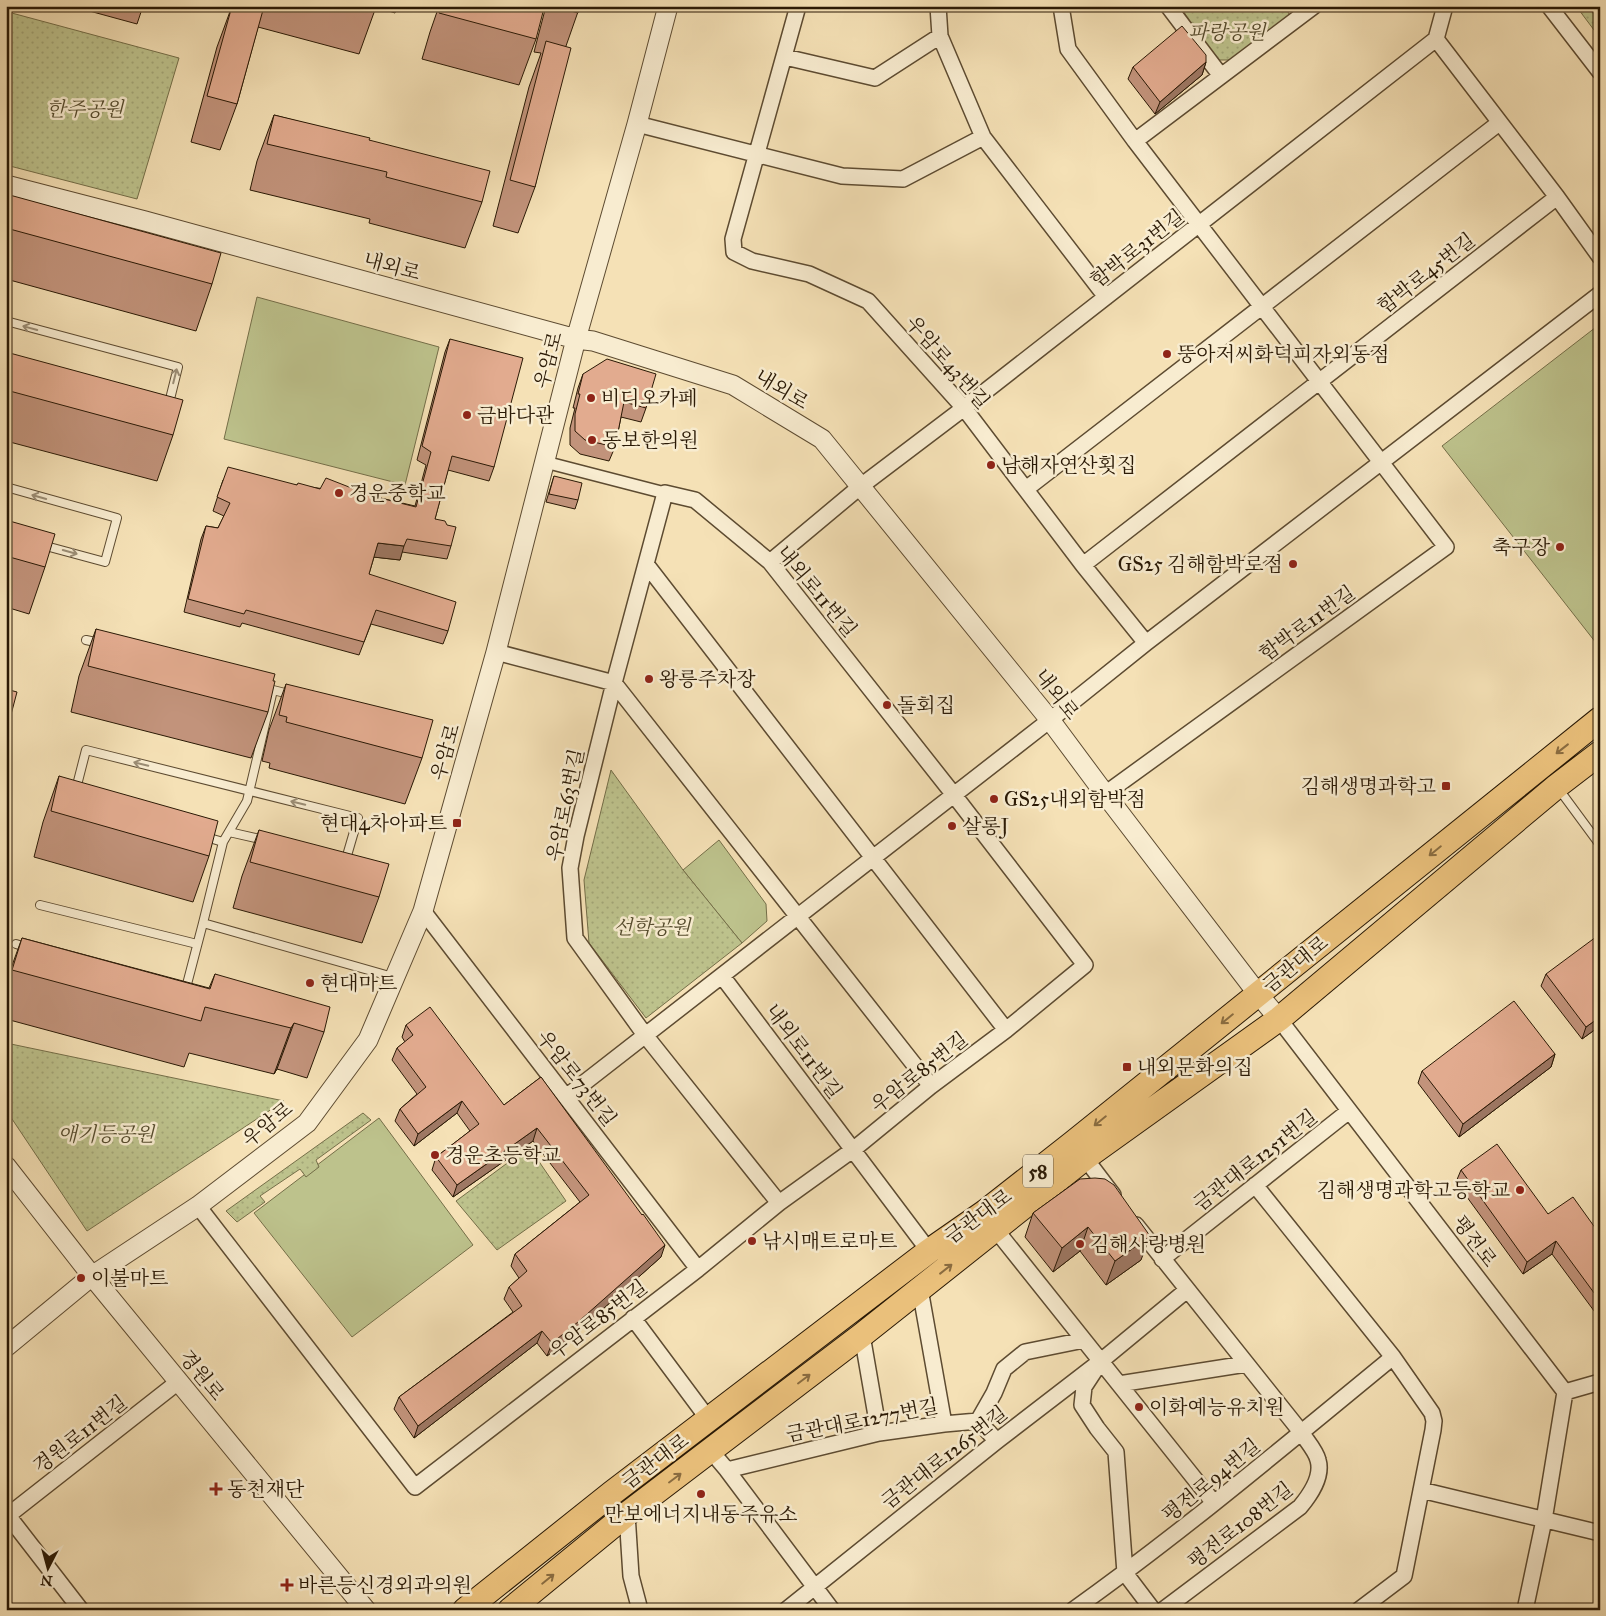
<svg xmlns="http://www.w3.org/2000/svg" width="1606" height="1616" viewBox="0 0 1606 1616" font-family="'IM FELL Great Primer','Noto Serif KR',serif">
<style>
.grass{fill:#bdc28c;stroke:#746e48}
.park{fill:url(#park-dots);stroke:#746e48}
.lines{fill:none;stroke-linecap:round;stroke-linejoin:round}
.service-casing{stroke:#5d4b31;stroke-width:10}
.pedestrian-casing{stroke:#5d4b31;stroke-width:14}
.minor-casing{stroke:#5d4b31;stroke-width:18}
.tertiary-casing{stroke:#5d4b31;stroke-width:21}
.primary-casing{stroke:#2a1905;stroke-width:26}
.service{stroke:#f8ecd0;stroke-width:8}
.pedestrian{stroke:#f8ecd0;stroke-width:11}
.minor{stroke:#f8ecd0;stroke-width:15}
.tertiary{stroke:#f8ecd0;stroke-width:19}
.primary{stroke:#eac07b;stroke-width:24}
.wall{fill:#c2937b;stroke:#2a1905}
.shaded-wall{fill:#9e7864;stroke:#2a1905}
.building{fill:#e2ab8f;stroke:#2a1905}
.oneway{stroke:#9b8d75}
.oneway2{stroke:#8a6c40}
.poi-dot{fill:#8f2418;stroke:#f8ecd0;stroke-width:2}
.labels{text-anchor:middle;dominant-baseline:central;stroke-width:5;stroke-linejoin:round;paint-order:stroke}
.shield{fill:#f8ecd0;stroke:#685842;stroke-width:1}
.shield-label{font-size:19px;font-weight:bold;fill:#2a1905}
.park-label{font-size:20px;font-style:italic;fill:#564c2e;stroke:#f8ecd0}
.street-label{font-size:20px;fill:#2a1905;stroke:#f8ecd0}
.poi-label{font-size:20px;fill:#2a1905;stroke:#f8ecd0;text-anchor:start}
</style>
<defs>
<pattern id="park-dots" width="8" height="8" patternUnits="userSpaceOnUse" patternTransform="scale(1.25)"><rect width="8" height="8" fill="#bdc28c"/><path d="M2 2h.1M6 6h.1" fill="none" stroke="#a3a677" stroke-width="1.8" stroke-linecap="round"/></pattern>
</defs>
<rect width="100%" height="100%" fill="#f5e1b6"/>
<filter id="stains"><feTurbulence type="fractalNoise" baseFrequency=".004" numOctaves="4"/><feColorMatrix values="0 0 0 0 .2 0 0 0 0 .09 0 0 0 0 .02 0 0 0 .5 -.17"/></filter>
<radialGradient id="worn" r=".72"><stop offset=".6" stop-color="#630" stop-opacity="0"/><stop offset="1" stop-color="#630" stop-opacity=".3"/></radialGradient>
<path class="grass" d="M257 297 439 347 405 485 224 439Z
M1600 324V648L1442 446Z
M719 840 766 904 767 921 742 943 683 870Z
M379 1118 473 1245 352 1337 254 1213Z"/>
<path class="park" d="M1180 6H1285L1290 16 1232 60H1215Z
M1576 6H1600V38Z
M8 12 179 58 137 199 6 165V18Z
M611 770 683 870 742 943 646 1018 589 943 584 880Z
M6 1043 284 1101 87 1231 6 1110Z
M363 1113 371 1120 316 1160 319 1167 306 1177 300 1169 260 1196 265 1202 237 1222 226 1211Z
M529 1147 566 1201 497 1250 456 1201Z"/>
<g class="lines">
<g class="service-casing">
<path id="service" d="M6 321 178 367 168 407
M6 487 117 518 105 562 42 545
M86 640 100 643
M265 688 293 695
M1558 788 1600 845
M76 789 86 750 358 818 346 859 343 858
M229 832 264 840
M206 837 223 842
M40 905 197 944
M203 923 223 842 247 801 273 690
M16 944 29 948
M183 988H186L203 923 393 977"/>
</g>
<g class="pedestrian-casing">
<path id="pedestrian" d="M545 462 665 493"/>
</g>
<g class="minor-casing">
<path id="minor" d="M798 6 733 239 734 252 752 261 809 274 868 301 964 408 1083 565 1146 643
M938 6 940 36 983 137
M1061 6 1068 49 1135 141 1446 547 1105 794
M1168 6 1221 76
M1549 6 1600 72
M1436 39 1557 197 1600 257
M785 57 875 78 940 36
M637 124 842 176 903 179 983 137 1106 297
M1135 141 1314 6
M1026 489 1499 123
M770 562 861 486 964 408 1436 39 1445 6
M646 564 1006 1030
M1083 565 1557 197
M496 652 614 683 931 1086
M423 911 698 1269
M722 976 929 1251
M1279 1019 1565 1392 1600 1382
M566 1097 1050 720 1146 643 1600 294
M1085 1158 1113 1195
M1255 1185 1393 1357 1432 1413 1434 1421 1433 1430 1404 1576 1359 1610
M198 1206 415 1487 698 1269 779 1203 854 1149 931 1086 1006 1030 1085 965 954 795 770 562 695 500 665 493 614 683 576 836 570 868 575 938 645 1035 779 1203
M1136 1225 1301 1432C1306 1440 1316 1451 1318 1460 1323 1477 1310 1495 1300 1507L1163 1610
M996 1230 1214 1503
M1162 1259 1349 1111
M920 1289 944 1424
M633 1318 709 1420
M862 1335 879 1433
M1119 1384 1246 1364
M978 1421 994 1393 1004 1369 1025 1352 1084 1340
M711 1451 727 1470 832 1610
M727 1470 879 1433 944 1424 978 1421 997 1441
M1421 1490 1600 1533
M6 1513 81 1610
M627 1514 631 1576 640 1610
M6 1517 178 1382
M786 1610 997 1441 1101 1361
M1073 1610C1184 1531 1288 1443 1393 1357
M1153 1610 1125 1573 1116 1452 1097 1428 1082 1405 1084 1387 1101 1361 1187 1290
M1525 1610 1544 1520 1565 1392"/>
</g>
<g class="tertiary-casing">
<path id="tertiary" d="M6 185 145 221 576 339 593 341 733 385 822 439 1050 720 1105 794 1258 994 1279 1019
M6 1166 92 1276 366 1610
M6 1347 92 1276 198 1206 307 1123 368 1040 423 911 496 652 576 339 637 124 668 6"/>
</g>
<g class="primary-casing">
<path id="primary" d="M465 1610 612 1493 929 1251 985 1212 1073 1143 1600 719
M510 1610 627 1514 862 1335 1085 1158 1279 1019 1557 786 1600 753"/>
</g>
<use href="#service" class="service"/>
<use href="#pedestrian" class="pedestrian"/>
<use href="#minor" class="minor"/>
<use href="#tertiary" class="tertiary"/>
<use href="#primary" class="primary"/>
</g>
<path class="wall" d="M71 6H143L137 24Z
M232 6H251L261 9V6H398L395 13 376 7 359 54 258 27 237 104 220 150 191 142 217 47Z
M439 6H523L536 39 519 85 422 59 430 32Z
M546 6H580L566 46 535 187 518 233 493 226 529 87 541 53 534 52Z
M1206 62 1202 75 1155 114 1128 79 1133 67Z
M274 115 369 140 482 202 465 248 369 223 370 219 250 190 257 161Z
M6 194 212 284 196 331 6 279Z
M450 339 494 467 489 481 448 470 435 519 451 546 447 559 402 552 400 560 374 557 369 574 448 631 443 644 371 624 359 655 242 623 240 627 184 612 201 539 206 526 218 528 224 516 213 511 223 480 297 485 372 496 415 506 426 465 417 460 445 352Z
M6 352 173 435 157 481 6 441Z
M583 374 646 408 641 422 621 417 615 447 609 461 580 454 570 445V428L575 408H573L578 388Z
M554 476 578 500 575 509 546 502Z
M6 520 45 567 29 614 6 607Z
M96 629 268 712 251 758 71 712 79 676Z
M286 684 422 758 405 804 269 768 270 763 262 761 269 730Z
M59 776 209 856 193 902 34 857 43 822Z
M259 830 379 897 362 943 233 908 242 876Z
M22 938 209 988 215 974 324 1032 307 1078 277 1069 274 1074 189 1053 184 1067 6 1019V982Z
M1546 974 1600 1026 1582 1039 1541 986Z
M406 1025 504 1105 541 1077 661 1257 574 1335 547 1356 537 1343 414 1438 394 1409 399 1397 513 1312 504 1299 509 1287 519 1278 511 1266 515 1254 580 1202 533 1141 453 1197 432 1170 436 1157 470 1131 457 1113 414 1146 395 1121 400 1109 417 1094 392 1060 397 1048 405 1042 402 1037Z
M1555 1054 1551 1067 1459 1137 1418 1083 1422 1071Z
M1461 1170 1548 1214 1596 1229 1600 1226V1319L1552 1254 1523 1274 1456 1182Z
M1080 1179 1141 1260 1106 1285 1080 1251 1053 1272 1025 1237 1033 1213Z"/>
<path class="shaded-wall" d="M1206 62 1202 75 1155 114 1160 102Z
M378 543 404 546 400 560 373 557Z
M1600 1017V1026L1582 1039 1586 1027Z
M294 1023 277 1069 274 1074 291 1028Z
M1555 1054 1551 1067 1459 1137 1463 1124Z
M462 1101 457 1113 414 1146 418 1134Z
M537 1128 533 1141 453 1197 457 1185Z
M1088 1227 1080 1251 1053 1272 1062 1248Z
M1150 1236 1141 1260 1106 1285 1115 1261Z
M1556 1241 1552 1254 1523 1274 1527 1262Z
M665 1245 661 1257 574 1335 547 1356 552 1343Z
M542 1331 537 1343 414 1438 418 1426Z"/>
<path class="building" d="M232 6H251L263 10 237 104 207 96Z
M441 6H523L543 12 536 39 439 13Z
M554 6H580L578 13Z
M1182 26 1206 55V62L1160 102 1133 67Z
M546 41 571 48 535 187 510 180Z
M274 115 370 138 369 140 490 171 482 202 386 177 387 172 267 144Z
M6 194 221 253 212 284 6 228Z
M450 339 523 358 494 467 452 456 435 519 445 521 447 525 456 527 451 546 407 539 404 546 378 543 369 574 456 602 448 631 376 610 364 642 246 610 244 614 188 599 206 526 218 528 230 503 217 497 228 467 297 485 298 483 320 489 326 478 372 496 416 507 431 452 422 446Z
M6 352 183 400 173 435 6 390Z
M607 359 656 374 646 408 624 402 615 447 585 440 575 431V414L580 394H578L583 374Z
M554 476 582 483 578 500 549 494Z
M6 520 55 534 45 567 6 556Z
M96 629 275 674 273 681H275L268 712 88 666Z
M286 684 433 720 422 758 286 722 287 717 279 715Z
M6 689 17 692 8 726H6Z
M59 776 218 821 209 856 51 811Z
M259 830 389 864 379 897 250 862Z
M1600 934V1017L1586 1027 1546 974Z
M22 938 210 989 215 974 330 1007 324 1032 294 1023 291 1028 205 1007 201 1021 12 970Z
M1514 1001 1555 1054 1463 1124 1422 1071Z
M430 1007 504 1105 541 1077 642 1215 643 1214 665 1245 578 1322 552 1343 542 1331 418 1426 399 1397 522 1306 509 1287 527 1271 515 1254 589 1195 537 1128 457 1185 436 1157 479 1124 462 1101 418 1134 400 1109 426 1087 397 1048 413 1035 406 1025Z
M1497 1144 1548 1214 1573 1197 1596 1229 1600 1226V1301L1556 1241 1527 1262 1461 1170Z
M1095 1178 1105 1179 1114 1185 1150 1236 1115 1261 1088 1227 1062 1248 1033 1213 1080 1179Z"/>
<defs><path id="oneway-shaft" d="M-6 0H5M1.5-3L5.5 0L1.5 3" fill="none" stroke-width="1.6" stroke-linecap="round" stroke-linejoin="round" transform="scale(1.25)"/></defs>
<g class="oneway">
<use href="#oneway-shaft" transform="translate(30 328) rotate(-165)"/>
<use href="#oneway-shaft" transform="translate(175 376) rotate(-76)"/>
<use href="#oneway-shaft" transform="translate(39 497) rotate(-164)"/>
<use href="#oneway-shaft" transform="translate(70 552) rotate(16)"/>
<use href="#oneway-shaft" transform="translate(141 764) rotate(-166)"/>
<use href="#oneway-shaft" transform="translate(298 803) rotate(-166)"/>
</g>
<g class="oneway2">
<use href="#oneway-shaft" transform="translate(1562 749) rotate(142)"/>
<use href="#oneway-shaft" transform="translate(1435 851) rotate(141)"/>
<use href="#oneway-shaft" transform="translate(1227 1019) rotate(141)"/>
<use href="#oneway-shaft" transform="translate(1100 1121) rotate(141)"/>
<use href="#oneway-shaft" transform="translate(946 1269) rotate(-38)"/>
<use href="#oneway-shaft" transform="translate(804 1379) rotate(-37)"/>
<use href="#oneway-shaft" transform="translate(675 1478) rotate(-37)"/>
<use href="#oneway-shaft" transform="translate(548 1579) rotate(-39)"/>
</g>
<g class="poi-dot">
<circle cx="1167" cy="354" r="5"/>
<circle cx="591" cy="398" r="5"/>
<circle cx="467" cy="415" r="5"/>
<circle cx="592" cy="440" r="5"/>
<circle cx="991" cy="465" r="5"/>
<circle cx="339" cy="493" r="5"/>
<circle cx="1560" cy="547" r="5"/>
<circle cx="1293" cy="564" r="5"/>
<circle cx="649" cy="679" r="5"/>
<circle cx="887" cy="705" r="5"/>
<rect x="1441" y="781" width="10" height="10" rx="2.5"/>
<circle cx="994" cy="799" r="5"/>
<rect x="452" y="818" width="10" height="10" rx="2.5"/>
<circle cx="952" cy="826" r="5"/>
<circle cx="310" cy="983" r="5"/>
<rect x="1122" y="1062" width="10" height="10" rx="2.5"/>
<circle cx="435" cy="1155" r="5"/>
<circle cx="1520" cy="1190" r="5"/>
<circle cx="752" cy="1241" r="5"/>
<circle cx="1080" cy="1244" r="5"/>
<circle cx="81" cy="1278" r="5"/>
<circle cx="1139" cy="1407" r="5"/>
<path d="M213.5 1481.5h5v5h5v5h-5v5h-5v-5h-5v-5h5z"/>
<circle cx="701" cy="1494" r="5"/>
<path d="M284.5 1577.5h5v5h5v5h-5v5h-5v-5h-5v-5h5z"/>
</g>
<g class="labels">
<rect class="shield" x="1023" y="1154.5" width="30" height="33" rx="4"/>
<g class="shield-label">
<text x="1038" y="1171">58</text>
</g>
<g class="park-label">
<text x="1227" y="32">파랑공원</text>
<text x="85" y="109">한주공원</text>
<text x="652" y="927">선학공원</text>
<text x="106" y="1134">애기등공원</text>
</g>
<g class="street-label">
<text transform="translate(1137 248) rotate(-38)">함박로31번길</text>
<text transform="translate(392 266) rotate(15)">내외로</text>
<text transform="translate(1426 273) rotate(-38)">함박로45번길</text>
<text transform="translate(548 360) rotate(-75)">우암로</text>
<text transform="translate(948 362) rotate(49)">우암로43번길</text>
<text transform="translate(782 389) rotate(31)">내외로</text>
<text transform="translate(817 591) rotate(50)">내외로11번길</text>
<text transform="translate(1307 623) rotate(-36)">함박로11번길</text>
<text transform="translate(1057 694) rotate(52)">내외로</text>
<text transform="translate(445 752) rotate(-74)">우암로</text>
<text transform="translate(565 805) rotate(-78)">우암로63번길</text>
<text transform="translate(1295 964) rotate(-39)">금관대로</text>
<text transform="translate(804 1051) rotate(53)">내외로11번길</text>
<text transform="translate(919 1072) rotate(-38)">우암로85번길</text>
<text transform="translate(577 1078) rotate(52)">우암로73번길</text>
<text transform="translate(267 1124) rotate(-39)">우암로</text>
<text transform="translate(1255 1160) rotate(-38)">금관대로1251번길</text>
<text transform="translate(978 1216) rotate(-36)">금관대로</text>
<text transform="translate(1475 1241) rotate(53)">평전로</text>
<text transform="translate(598 1319) rotate(-37)">우암로85번길</text>
<text transform="translate(202 1375) rotate(51)">경원로</text>
<text transform="translate(862 1420) rotate(-11)">금관대로1277번길</text>
<text transform="translate(80 1434) rotate(-38)">경원로11번길</text>
<text transform="translate(944 1457) rotate(-38)">금관대로1265번길</text>
<text transform="translate(655 1461) rotate(-37)">금관대로</text>
<text transform="translate(1211 1480) rotate(-39)">평전로94번길</text>
<text transform="translate(1240 1525) rotate(-38)">평전로108번길</text>
</g>
<g class="poi-label">
<text x="1177" y="354">뚱아저씨화덕피자외동점</text>
<text x="601" y="398">비디오카페</text>
<text x="477" y="415">금바다관</text>
<text x="602" y="440">동보한의원</text>
<text x="1001" y="465">남해자연산횟집</text>
<text x="349" y="493">경운중학교</text>
<text x="1550" y="547" text-anchor="end">축구장</text>
<text x="1283" y="564" text-anchor="end">GS25 김해함박로점</text>
<text x="659" y="679">왕릉주차장</text>
<text x="897" y="705">돌회집</text>
<text x="1436" y="786" text-anchor="end">김해생명과학고</text>
<text x="1004" y="799">GS25내외함박점</text>
<text x="447" y="823" text-anchor="end">현대4차아파트</text>
<text x="962" y="826">살롱J</text>
<text x="320" y="983">현대마트</text>
<text x="1137" y="1067">내외문화의집</text>
<text x="445" y="1155">경운초등학교</text>
<text x="1510" y="1190" text-anchor="end">김해생명과학고등학교</text>
<text x="762" y="1241">낚시매트로마트</text>
<text x="1090" y="1244">김해사랑병원</text>
<text x="91" y="1278">이불마트</text>
<text x="1149" y="1407">이화예능유치원</text>
<text x="227" y="1489">동천재단</text>
<text x="701" y="1514" text-anchor="middle">만보에너지내동주유소</text>
<text x="298" y="1585">바른등신경외과의원</text>
</g>
</g>
<rect width="1606" height="1616" fill="none" stroke="#f5e1b6" stroke-width="25"/>
<rect x="8" y="8" width="1591" height="1601" fill="none" stroke="#2a1905" stroke-width="2.5"/>
<rect x="12" y="12" width="1581" height="1591" fill="none" stroke="#2a1905"/>
<g transform="translate(48 1568) rotate(186)" stroke="#f8ecd0" stroke-width="4" paint-order="stroke">
<path d="M0-4L9 19L0 12L-9 19Z" fill="#2a1905"/>
<text y="-8" font-size="14" font-weight="bold" text-anchor="middle" fill="#2a1905">N</text>
</g>
<rect width="100%" height="100%" filter="url(#stains)"/>
<rect width="100%" height="100%" fill="url(#worn)"/>
</svg>
